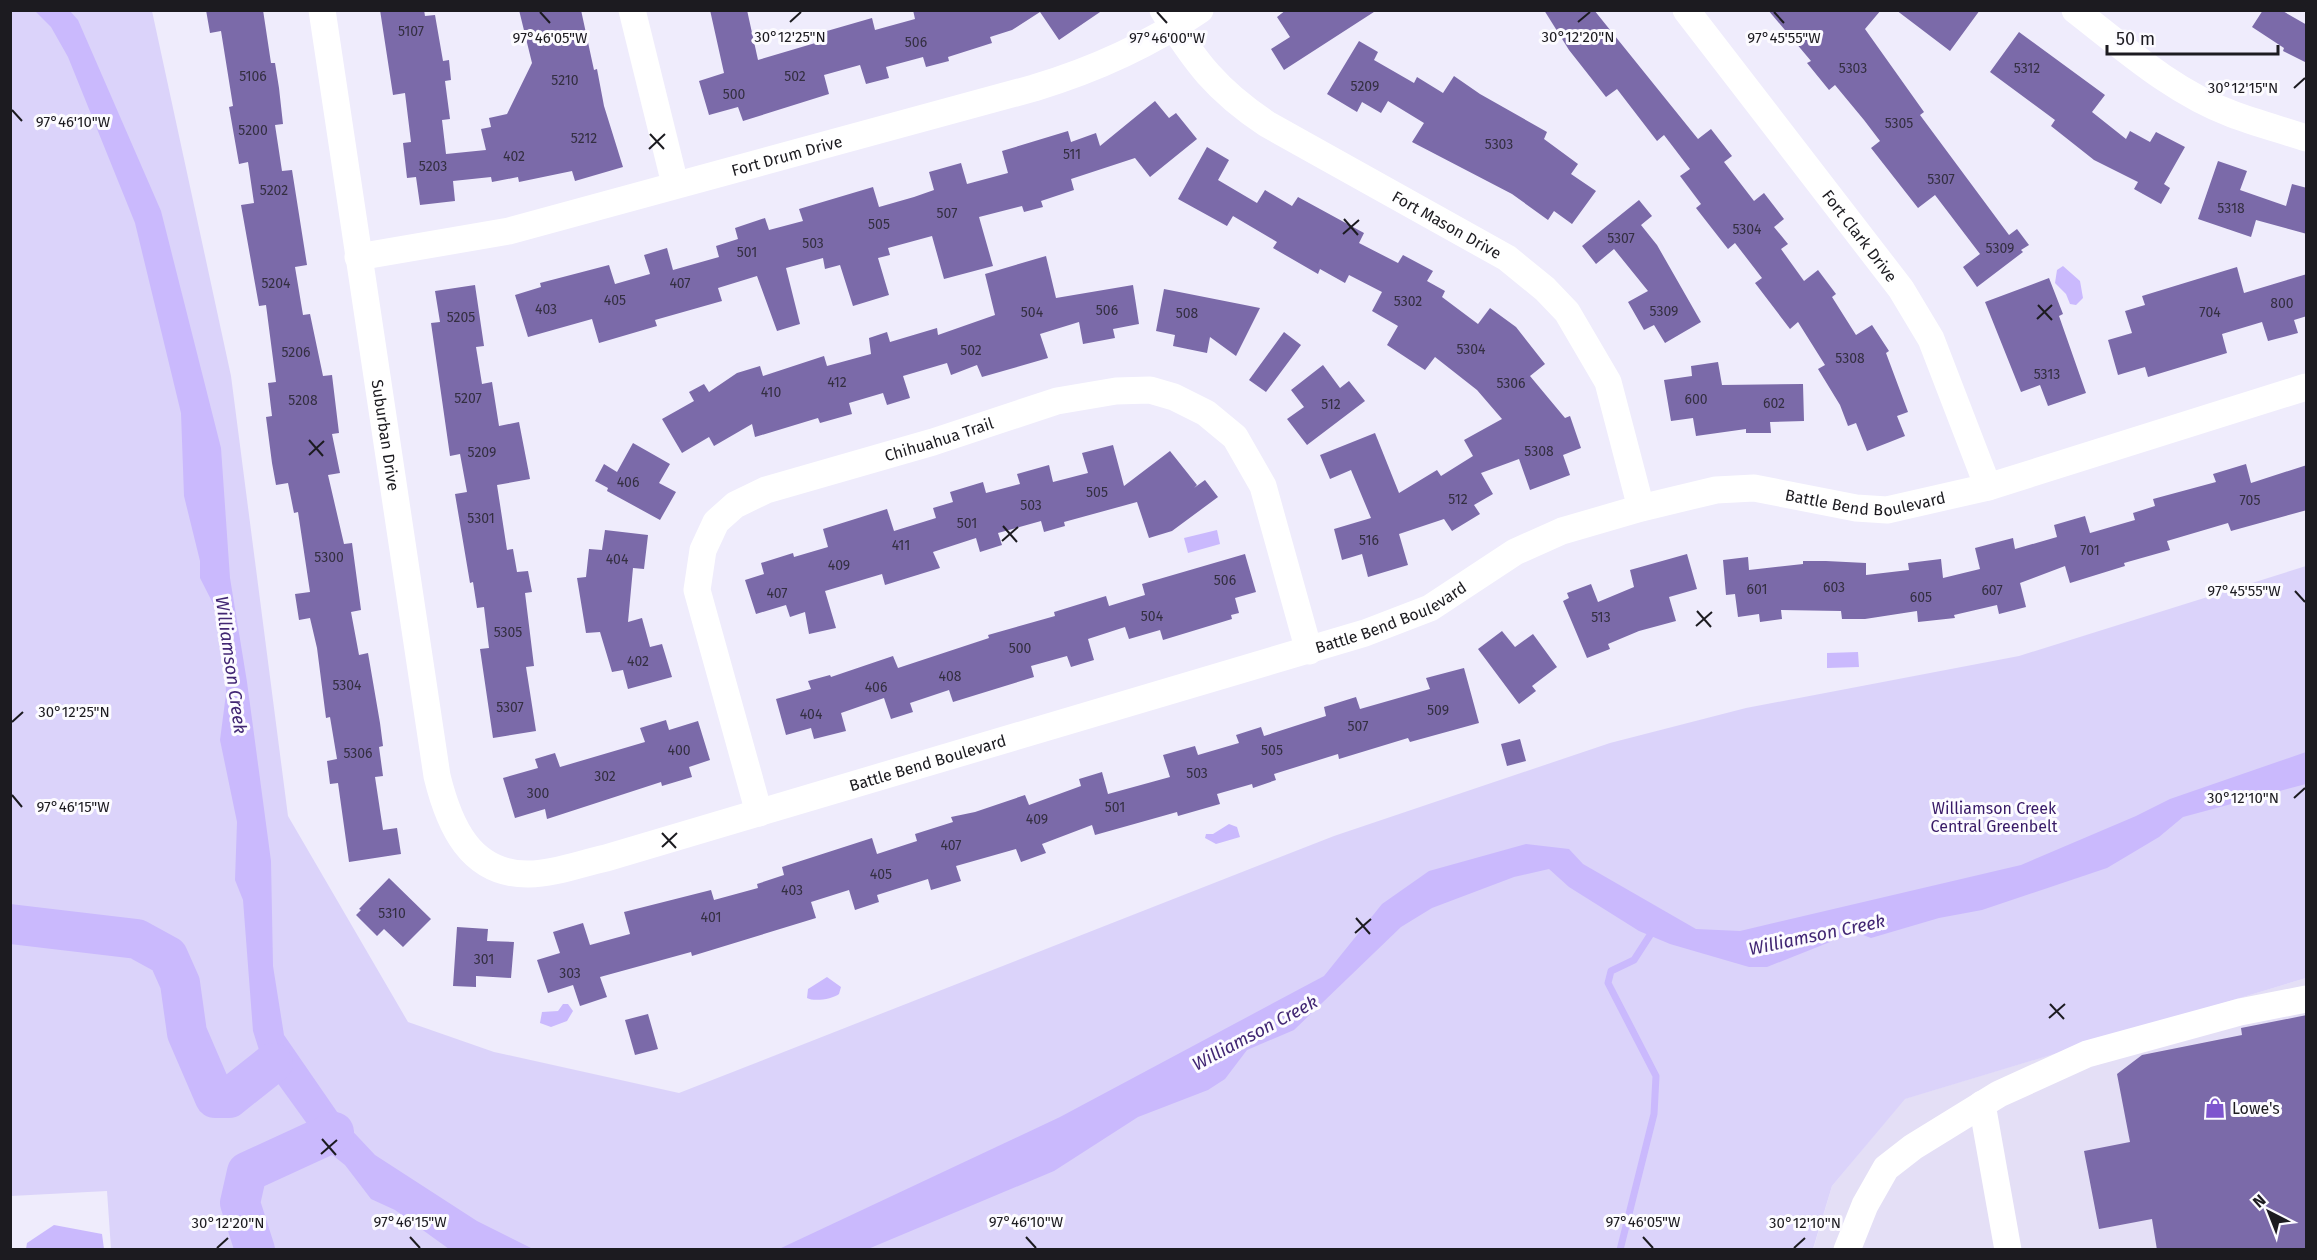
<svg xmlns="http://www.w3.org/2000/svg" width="2317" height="1260" viewBox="0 0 2317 1260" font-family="'Fira Sans',sans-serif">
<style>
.built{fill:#e4dff6}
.green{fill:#dbd3fa}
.water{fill:#cab9fd}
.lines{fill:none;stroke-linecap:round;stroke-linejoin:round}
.stream{stroke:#cab9fd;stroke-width:7}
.river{stroke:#cab9fd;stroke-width:40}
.building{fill:#7b6aa9}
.minor{stroke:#fff;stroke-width:27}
.ticks{fill:none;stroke:#1c1b20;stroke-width:2}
.labels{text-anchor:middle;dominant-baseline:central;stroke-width:6;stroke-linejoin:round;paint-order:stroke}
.number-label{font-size:14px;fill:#342f42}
.street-label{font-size:16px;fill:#1c1b20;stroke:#fcfbff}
.park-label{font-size:16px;fill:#381a67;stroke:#fcfbff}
.poi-label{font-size:16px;fill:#1c1b20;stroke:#fcfbff;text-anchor:start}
.water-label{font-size:18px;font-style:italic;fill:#412673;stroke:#fcfbff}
.ticks-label{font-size:15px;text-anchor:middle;fill:#1c1b20;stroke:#fcfbff;stroke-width:6;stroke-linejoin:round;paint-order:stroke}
</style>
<rect width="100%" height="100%" fill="#efecfc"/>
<path class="built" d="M2306 978V1249L1813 1250 1832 1186 1904 1099Z"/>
<path class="green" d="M10 11H152L231 376 288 816 408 1022 494 1052 679 1093 1334 836 1610 743 1746 708 2019 656 2306 566V978L1905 1099 1832 1186 1813 1249H111L107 1191 11 1196Z"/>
<path class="water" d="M35 11H70L78 20 161 211 221 448 230 578 247 682 271 861 273 966 284 1035 344 1122 375 1155 477 1221 533 1249H449L395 1210 371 1199 345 1165 326 1150 274 1078 260 1053 253 1031 243 900 235 880 237 822 220 740 226 694 224 625 200 578V561L184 496 181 413 135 223 68 57 51 27Z
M2063 266 2080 281 2083 298 2076 305 2070 304 2066 294 2055 283 2057 270Z
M1217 530 1220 544 1188 553 1184 538Z
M1858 652 1859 667 1827 668V653Z
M2306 752V784L2183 817 2159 837 2107 868 1982 910 1939 918 1871 938 1855 932 1767 967H1749L1670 944 1639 931 1569 887 1549 869 1514 877 1432 908 1401 927 1294 1030 1247 1050 1225 1079 1208 1090 1138 1117 1054 1171 868 1249H779L1060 1117 1324 976 1382 904 1429 871 1526 844 1569 849 1583 864 1696 929 1740 931 2021 865 2136 816 2170 799Z
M1229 824 1237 827 1240 837 1216 844 1205 838 1206 834H1213Z
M827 977 841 987 839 994C833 999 814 1002 807 998L808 989Z
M563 1004H568L573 1011 567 1021 551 1027 540 1023 542 1012 558 1011Z
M54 1225 102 1234 104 1249H26L27 1243Z"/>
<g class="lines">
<path class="stream" d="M1620 1250 1654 1114 1656 1076 1608 983 1611 971 1634 960 1654 929"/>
<path class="river" d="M10 924 137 939 168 956 180 983 187 1033 215 1098H229L273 1063
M255 1250 240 1203 247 1172 334 1132"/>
</g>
<path class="building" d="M206 10H263L271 63H275L279 88 283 124 275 125 282 171 292 170 307 265 295 267 303 315 310 314 323 376 332 375 339 433 332 434 340 473 328 475 344 544 352 543 361 610 351 612 359 655 368 653 380 723 383 746 379 747 383 776 375 777 383 830 397 828 401 854 349 862 338 783 330 784 327 761 337 759 330 717 326 718 317 648 310 618 299 620 295 594 310 592 298 512 294 513 288 483 276 485 272 463 266 417 272 416 268 383 276 382 266 305 259 306 241 205 254 203 248 162 239 164 229 107 233 106 221 31 210 33Z
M380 10H424L425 16 435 15 443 61 449 60 451 80 445 81 450 119 442 120 446 154 486 150 481 129 491 127 489 118 507 114 532 63 519 10H581L594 70 597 69 604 106 623 167 575 181 572 171 519 182 518 177 492 182 491 177 453 181 455 201 420 205 416 177 407 178 403 143 411 142 405 93 393 95Z
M710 10H747L758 60 822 41 820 33 872 18 875 30 915 19 913 10H1103L1059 40 1040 12 1012 30 990 37 992 43 948 57 949 61 926 67 923 57 886 67 889 78 866 84 860 65 824 75 829 94 743 121 738 107 709 115 699 81 724 73Z
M1286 10H1377L1284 70 1271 49 1290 37 1277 17Z
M1544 10H1594L1698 139 1711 129 1732 156 1724 162 1754 201 1764 193 1784 219 1774 227 1788 244 1781 249 1804 281 1818 270 1836 294 1832 297 1856 335 1872 325 1889 351 1886 353 1908 412 1897 416 1905 436 1867 451 1856 423 1848 426 1840 405 1818 369 1825 365 1798 322 1790 329 1755 283 1762 278 1735 243 1728 249 1696 208 1701 204 1680 176 1690 169 1664 135 1657 141 1617 89 1606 97 1569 50Z
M1768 10H1881L1865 29 1924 112 1920 115 2009 235 2017 229 2029 245 2021 250 2023 252 1977 287 1963 267 1980 254 1935 195 1918 208 1871 148 1880 141 1864 120 1835 85 1829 90 1807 63 1811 61Z
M1896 10H1980L1950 51Z
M2263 10H2281L2307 25V63L2283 51 2284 48 2252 27Z
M2019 32 2105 95 2092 112 2126 139 2130 131 2150 142 2156 132 2185 147 2164 184 2170 188 2161 204 2134 189 2138 182 2094 160 2051 126 2055 120 1990 72Z
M1359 41 1378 52 1374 60 1414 83 1417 77 1443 93 1454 76 1480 94 1547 132 1544 139 1578 164 1571 174 1596 191 1572 224 1554 211 1548 220 1512 194 1412 142 1424 123 1388 101 1381 113 1362 102 1357 112 1327 94Z
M1155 101 1169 118 1176 113 1197 139 1150 177 1135 158 1071 179 1074 190 1041 201 1043 207 1024 212 1022 206 979 217 993 266 944 279 932 236 888 248 890 255 878 258 889 295 853 306 840 265 825 269 823 258 786 268 800 324 777 331 757 276 718 288 722 301 655 320 657 326 599 343 592 319 528 337 515 295 541 287 540 283 609 265 615 284 650 274 644 255 667 248 673 270 719 257 716 246 738 239 735 228 765 218 769 230 803 221 799 209 873 187 879 207 914 197 934 190 929 172 961 163 967 184 1008 173 1002 151 1068 131 1071 142 1096 133 1100 146Z
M1207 147 1229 160 1218 180 1257 203 1265 190 1292 206 1298 197 1364 233 1359 243 1398 263 1403 255 1433 271 1427 281 1445 291 1442 297 1478 324 1490 308 1516 327 1545 364 1530 376 1565 418 1570 416 1581 448 1563 455 1570 475 1530 490 1519 459 1481 473 1493 494 1474 505 1480 514 1452 531 1444 519 1399 534 1408 565 1368 577 1362 554 1342 560 1334 529 1371 518 1351 470 1330 479 1320 455 1375 433 1399 493 1437 470 1441 476 1473 456 1464 440 1502 419 1477 390 1435 357 1425 370 1387 345 1398 326 1372 311 1382 292 1349 275 1345 283 1320 269 1318 274 1273 248 1277 242 1233 216 1227 226 1178 199Z
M2218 161 2247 171 2240 190 2286 206 2292 184 2307 188V234L2256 220 2251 237 2198 219Z
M1639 200 1652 216 1641 225 1657 245 1701 322 1665 343 1654 325 1644 330 1628 302 1648 291 1614 249 1596 264 1582 246Z
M1046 256 1056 298 1133 285 1139 324 1113 329 1115 338 1083 344 1079 322 1040 334 1048 358 982 377 977 365 951 375 947 363 903 376 910 398 887 405 883 393 849 403 852 414 820 423 818 418 755 437 752 424 714 446 709 437 682 453 662 419 694 401 689 392 704 384 709 392 737 373 760 366 763 376 824 356 827 366 871 354 869 338 887 332 890 342 937 328 938 335 995 315 985 274Z
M2237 267 2244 293 2307 274V316L2294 320 2298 333 2268 341 2262 322 2222 334 2227 353 2148 377 2145 367 2118 375 2108 340 2132 333 2125 311 2145 305 2142 296Z
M2049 278 2063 314 2059 316 2086 393 2048 406 2040 385 2021 392 1985 302Z
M475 285 484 346 476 347 482 384 492 382 499 426 519 422 530 479 497 485 507 550 513 549 517 572 528 571 532 592 525 593 534 666 526 667 536 731 493 738 480 649 489 648 484 607 477 608 473 582 470 583 455 494 467 492 460 454 450 456 431 323 440 322 435 291Z
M1164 289 1260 308 1236 356 1210 337 1207 353 1173 346 1175 335 1156 331Z
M1284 332 1301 345 1266 392 1249 380Z
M1718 362 1722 385 1803 384 1804 421 1770 422 1771 433H1746V429L1696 436 1693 418 1671 421 1664 380 1692 376 1691 366Z
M1323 365 1340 388 1349 381 1365 401 1307 445 1287 419 1304 407 1291 390Z
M633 443 670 464 659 483 676 492 660 520 607 491 608 488 595 481 604 464 617 472Z
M1113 445 1124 486 1170 451 1197 485 1194 488 1205 480 1218 497 1172 531 1149 538 1137 502 1064 522 1065 526 1044 532 1041 521 998 533 1002 545 980 552 976 538 933 552 940 568 885 585 882 574 825 591 836 628 809 634 805 612 790 617 786 605 756 614 745 580 764 574 761 563 793 553 794 557 828 547 823 529 887 509 894 531 936 518 933 508 953 502 950 492 983 482 986 493 1020 484 1017 474 1049 465 1053 482 1088 473 1082 453Z
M2246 464 2251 483 2307 465V510L2231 531 2228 523 2167 541 2170 550 2124 563 2125 566 2070 583 2065 566 2020 583 2026 607 1999 614 1997 605 1954 615 1955 618 1918 622 1917 611 1865 619H1842L1841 611 1781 610 1782 619 1760 622 1759 614 1738 617 1735 594 1726 595 1723 560 1748 557 1749 570 1803 564V561H1826L1866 563V575L1909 570 1908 563 1941 559 1943 578 1980 569 1975 548 2013 538 2015 549 2057 537 2054 525 2085 516 2090 533 2135 520 2133 513 2155 506 2153 499 2216 482 2213 474Z
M605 530 648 535 644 569 633 568 628 622 642 618 650 647 662 644 672 677 628 689 623 670 612 672 600 632 586 633 577 578 586 577 589 549 602 550Z
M1245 554 1256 592 1235 598 1239 613 1231 615 1232 619 1163 640 1160 630 1129 639 1125 627 1088 639 1094 660 1071 667 1067 656 1031 666 1034 677 953 702 949 690 910 703 913 712 891 719 884 698 841 713 846 731 814 739 811 728 786 735 776 699 811 689 808 681 830 675 831 677 893 656 898 668 989 638 988 635 1055 616 1054 612 1106 596 1109 606 1145 595 1142 584Z
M1687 554 1697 589 1669 597 1676 621 1639 631 1608 644 1610 649 1587 658 1563 601 1569 598 1567 593 1591 584 1598 602 1634 587 1630 570Z
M1502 631 1515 647 1533 634 1557 667 1532 686 1536 691 1519 704 1478 649Z
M1464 668 1479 723 1410 742 1408 738 1339 759 1338 754 1274 774 1276 780 1253 788 1252 784 1217 794 1220 804 1178 816 1177 812 1095 835 1092 825 1042 844 1046 853 1021 862 1016 849 956 866 961 881 931 890 928 879 877 895 879 902 855 910 849 890 811 902 816 918 692 956 691 952 600 977 607 997 580 1006 573 985 548 993 537 960 560 953 553 932 583 923 590 945 630 934 624 912 711 890 714 900 758 888 757 884 784 875 782 867 872 838 877 854 917 841 915 834 953 822 951 817 975 812 1025 795 1029 805 1081 786 1079 779 1102 772 1108 794 1170 777 1163 755 1195 746 1198 755 1239 743 1236 735 1261 727 1264 736 1326 716 1324 707 1356 697 1360 709 1430 689 1426 678Z
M666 720 669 730 698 721 710 760 689 767 692 777 662 786 661 782 547 819 545 809 515 818 503 778 538 768 535 759 555 753 560 767 645 742 640 728Z
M1520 739 1526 761 1507 766 1501 744Z
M389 878 431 919 403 947 384 929 377 936 356 915 361 910 359 909Z
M457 927 488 929 487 941 514 942 511 978 476 976V987L453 986Z
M648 1014 658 1049 635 1055 625 1020Z
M2307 1015V1250H2157L2152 1219 2099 1229 2084 1151 2130 1142 2117 1074 2142 1055 2242 1035 2241 1028Z"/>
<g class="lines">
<g class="minor">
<path id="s1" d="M322 10 437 776C449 825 470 875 529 874 554 874 582 863 606 858L1365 633 1430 608 1515 552 1562 531 1641 508 1716 490 1754 488 1856 508 1887 510 1988 487 2306 387"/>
<path d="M632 10 675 184"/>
<path id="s2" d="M1163 10C1195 62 1216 90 1267 124L1507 258 1545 289 1567 312 1608 382 1641 508"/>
<path id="s3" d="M1686 10 1901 289 1931 339 1988 487"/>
<path d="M2075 10C2124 48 2173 92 2232 114 2256 123 2282 130 2306 138"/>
<path id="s4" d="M358 257 509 231 1034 88C1094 70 1148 46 1200 10"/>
<path id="s5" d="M759 813 697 590 703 550 716 522 735 505 766 490 933 442 1057 401 1116 391 1150 390 1174 397 1206 413 1235 437 1263 486 1309 651"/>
<path d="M1982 1104 2008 1250"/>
<path d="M1847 1250 1865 1205 1886 1168 1913 1147 1999 1094 2087 1054 2240 1012 2306 999"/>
</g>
</g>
<path class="ticks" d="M540 12 550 23M1157 12 1167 23M1774 12 1784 23M790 22 801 12M1578 22 1590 12M2294 88 2305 78M12 110 22 121M650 134 664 149M649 149 665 134M1344 219 1358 235M1343 234 1359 220M2038 305 2052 320M2037 319 2052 305M309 440 323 456M309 455 324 441M1003 526 1017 542M1002 541 1018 527M2295 591 2305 602M1697 611 1711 627M1696 626 1712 612M12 722 23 712M12 795 22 807M2294 798 2305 788M662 833 676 848M662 847 677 833M1356 918 1370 934M1355 933 1371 919M2050 1004 2064 1019M2049 1018 2065 1004M322 1139 336 1155M321 1154 337 1140M410 1237 420 1248M1026 1237 1036 1248M1643 1237 1653 1248M217 1248 228 1238M1794 1248 1805 1238"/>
<defs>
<g id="shop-bare" transform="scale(1.62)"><path d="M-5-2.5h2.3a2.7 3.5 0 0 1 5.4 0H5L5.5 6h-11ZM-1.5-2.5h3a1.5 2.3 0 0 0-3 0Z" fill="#7e55ce" stroke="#fcfbff" stroke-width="2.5" paint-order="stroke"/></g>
</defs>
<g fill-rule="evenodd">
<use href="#shop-bare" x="2215" y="1108"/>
</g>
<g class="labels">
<g class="number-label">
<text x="411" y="31">5107</text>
<text x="916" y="42">506</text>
<text x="1853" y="68">5303</text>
<text x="2027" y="68">5312</text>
<text x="253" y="76">5106</text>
<text x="795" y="76">502</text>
<text x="565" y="80">5210</text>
<text x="1365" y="86">5209</text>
<text x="734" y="94">500</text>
<text x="1899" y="123">5305</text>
<text x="253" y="130">5200</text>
<text x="584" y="138">5212</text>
<text x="1499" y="144">5303</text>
<text x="1072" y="154">511</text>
<text x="514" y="156">402</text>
<text x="433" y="166">5203</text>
<text x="1941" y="179">5307</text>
<text x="274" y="190">5202</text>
<text x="2231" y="208">5318</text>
<text x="947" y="213">507</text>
<text x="879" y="224">505</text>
<text x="1747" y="229">5304</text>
<text x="1621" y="238">5307</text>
<text x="813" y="243">503</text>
<text x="2000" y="248">5309</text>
<text x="747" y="252">501</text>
<text x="276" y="283">5204</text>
<text x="680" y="283">407</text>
<text x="615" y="300">405</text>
<text x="1408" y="301">5302</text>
<text x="2282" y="303">800</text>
<text x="546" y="309">403</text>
<text x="1107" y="310">506</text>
<text x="1664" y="311">5309</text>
<text x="1032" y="312">504</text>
<text x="2210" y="312">704</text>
<text x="1187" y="313">508</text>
<text x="461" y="317">5205</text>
<text x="1471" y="349">5304</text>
<text x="971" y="350">502</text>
<text x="296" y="352">5206</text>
<text x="1850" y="358">5308</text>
<text x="2047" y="374">5313</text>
<text x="837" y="382">412</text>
<text x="1511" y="383">5306</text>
<text x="771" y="392">410</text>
<text x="468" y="398">5207</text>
<text x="1696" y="399">600</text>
<text x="303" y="400">5208</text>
<text x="1774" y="403">602</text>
<text x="1331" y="404">512</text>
<text x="1539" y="451">5308</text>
<text x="482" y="452">5209</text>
<text x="628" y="482">406</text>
<text x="1097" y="492">505</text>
<text x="1458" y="499">512</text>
<text x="2250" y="500">705</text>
<text x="1031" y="505">503</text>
<text x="481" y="518">5301</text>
<text x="967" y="523">501</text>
<text x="1369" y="540">516</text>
<text x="901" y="545">411</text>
<text x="2090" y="550">701</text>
<text x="329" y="557">5300</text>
<text x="617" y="559">404</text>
<text x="839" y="565">409</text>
<text x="1225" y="580">506</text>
<text x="1834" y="587">603</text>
<text x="1757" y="589">601</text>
<text x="1992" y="590">607</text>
<text x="777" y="593">407</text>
<text x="1921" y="597">605</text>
<text x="1152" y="616">504</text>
<text x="1601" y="617">513</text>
<text x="508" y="632">5305</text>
<text x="1020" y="648">500</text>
<text x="638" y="661">402</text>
<text x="950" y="676">408</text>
<text x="347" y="685">5304</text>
<text x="876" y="687">406</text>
<text x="510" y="707">5307</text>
<text x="1438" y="710">509</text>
<text x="811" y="714">404</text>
<text x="1358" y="726">507</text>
<text x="679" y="750">400</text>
<text x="1272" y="750">505</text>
<text x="358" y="753">5306</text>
<text x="1197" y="773">503</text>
<text x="605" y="776">302</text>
<text x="538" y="793">300</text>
<text x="1115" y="807">501</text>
<text x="1037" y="819">409</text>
<text x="951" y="845">407</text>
<text x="881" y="874">405</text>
<text x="792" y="890">403</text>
<text x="392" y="913">5310</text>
<text x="711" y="917">401</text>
<text x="484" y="959">301</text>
<text x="570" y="973">303</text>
</g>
<g class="street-label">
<text stroke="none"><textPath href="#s4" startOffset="441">Fort Drum Drive</textPath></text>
<text stroke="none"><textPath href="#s2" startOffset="362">Fort Mason Drive</textPath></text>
<text stroke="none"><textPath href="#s3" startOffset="285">Fort Clark Drive</textPath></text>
<text stroke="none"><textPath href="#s1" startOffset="430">Suburban Drive</textPath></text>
<text stroke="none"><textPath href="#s5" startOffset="543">Chihuahua Trail</textPath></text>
<text stroke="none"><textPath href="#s1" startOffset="2326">Battle Bend Boulevard</textPath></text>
<text stroke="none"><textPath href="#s1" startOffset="1822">Battle Bend Boulevard</textPath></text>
<text stroke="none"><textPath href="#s1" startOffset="1336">Battle Bend Boulevard</textPath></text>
</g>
<g class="park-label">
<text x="1994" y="808">Williamson Creek<tspan x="1994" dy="18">Central Greenbelt</tspan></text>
</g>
<g class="poi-label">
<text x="2232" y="1108">Lowe's</text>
</g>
<g class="water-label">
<text transform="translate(231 665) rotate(82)">Williamson Creek</text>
<text transform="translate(1817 935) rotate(-12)">Williamson Creek</text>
<text transform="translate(1255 1033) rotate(-28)">Williamson Creek</text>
</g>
</g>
<g class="ticks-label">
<text x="790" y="42">30°12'25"N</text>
<text x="1578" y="42">30°12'20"N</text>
<text x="550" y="43">97°46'05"W</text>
<text x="1167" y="43">97°46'00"W</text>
<text x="1784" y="43">97°45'55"W</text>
<text x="2243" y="93">30°12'15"N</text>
<text x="73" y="127">97°46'10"W</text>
<text x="2244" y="596">97°45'55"W</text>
<text x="74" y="717">30°12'25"N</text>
<text x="2243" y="803">30°12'10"N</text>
<text x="73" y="812">97°46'15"W</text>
<text x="410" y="1227">97°46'15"W</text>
<text x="1026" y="1227">97°46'10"W</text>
<text x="1643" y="1227">97°46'05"W</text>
<text x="228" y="1228">30°12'20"N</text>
<text x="1805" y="1228">30°12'10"N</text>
</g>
<rect width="2317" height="1260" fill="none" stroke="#1c1b20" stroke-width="24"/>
<g transform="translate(2269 1212) rotate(318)" stroke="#fcfbff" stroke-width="4.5" paint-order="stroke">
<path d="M0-4.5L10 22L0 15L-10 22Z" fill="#1c1b20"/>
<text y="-9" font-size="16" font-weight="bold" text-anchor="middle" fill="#1c1b20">N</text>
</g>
<path d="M2107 45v9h171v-9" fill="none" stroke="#1c1b20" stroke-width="3"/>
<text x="2116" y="45" font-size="18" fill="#1c1b20" stroke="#fcfbff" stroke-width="4.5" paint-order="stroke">50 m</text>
</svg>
